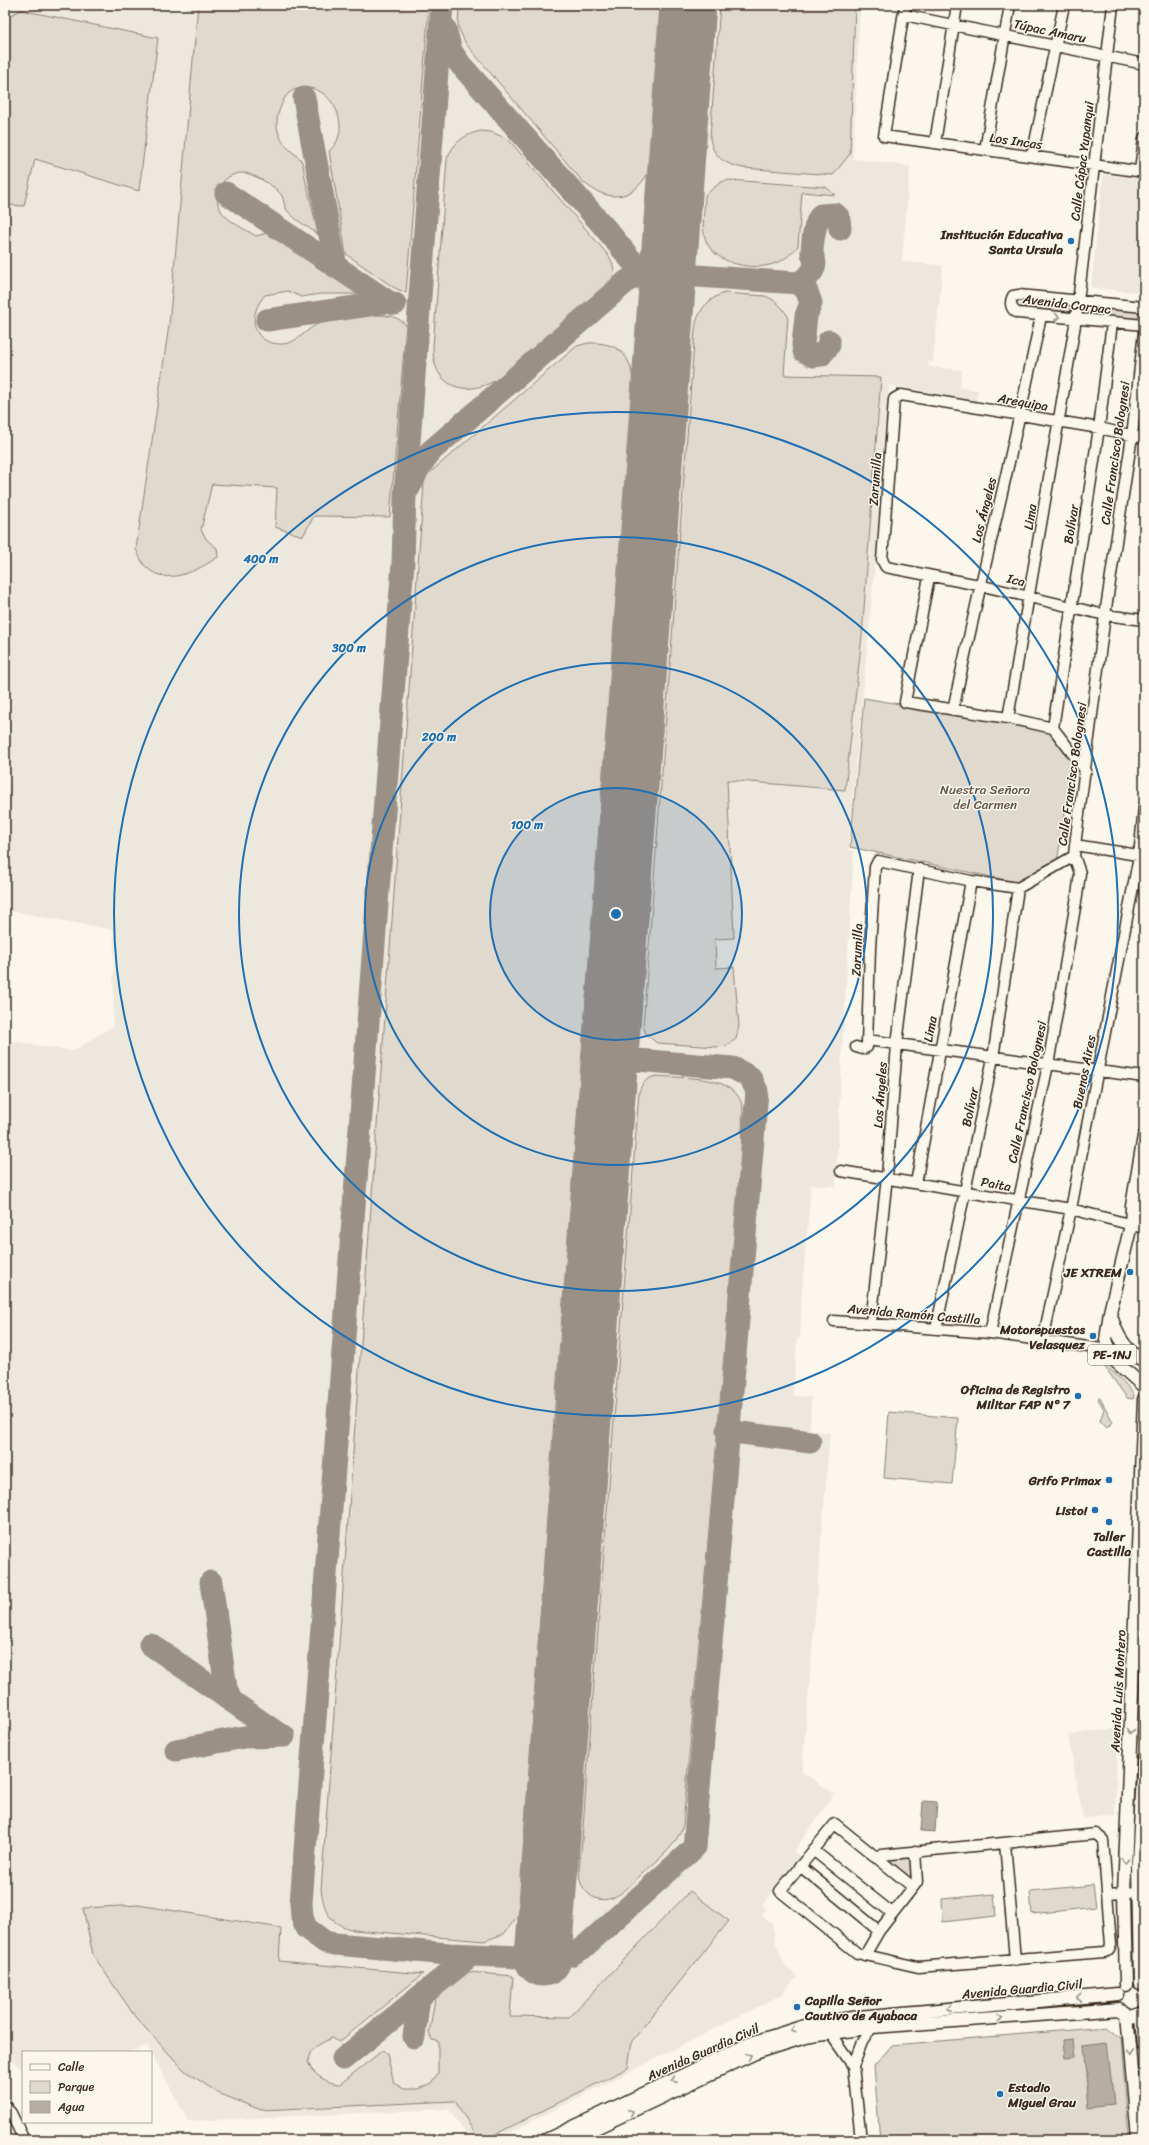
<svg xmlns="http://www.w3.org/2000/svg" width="1149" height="2145" viewBox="0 0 1149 2145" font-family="Sriracha,sans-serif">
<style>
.built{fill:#ede8dd}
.green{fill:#dfd9ce;stroke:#8d8276}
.water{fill:#b6aea2;stroke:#85796d}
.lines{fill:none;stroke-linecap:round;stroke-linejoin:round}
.taxiway{stroke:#9b9085;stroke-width:23}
.runway{stroke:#9b9085;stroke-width:57}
.minor-casing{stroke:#3b2a1e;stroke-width:13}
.major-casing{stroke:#3b2a1e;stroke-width:15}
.minor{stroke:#fbf7ec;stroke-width:10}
.major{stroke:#fbf7ec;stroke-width:12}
.oneway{stroke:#9b9085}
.ring{fill:none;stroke:#1f6fb2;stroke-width:2}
.poi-dot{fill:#1f6fb2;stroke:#fbf7ec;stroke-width:1.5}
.labels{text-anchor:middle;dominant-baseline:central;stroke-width:3;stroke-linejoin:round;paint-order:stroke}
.shield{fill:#fbf7ec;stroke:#75685c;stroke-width:1}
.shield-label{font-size:12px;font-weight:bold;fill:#3b2a1e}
.street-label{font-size:13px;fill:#3b2a1e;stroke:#fbf7ec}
.poi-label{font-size:13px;font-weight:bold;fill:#3b2a1e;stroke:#fbf7ec;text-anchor:end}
.park-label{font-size:13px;fill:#64564a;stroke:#fbf7ec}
.centre{fill:#1f6fb2;stroke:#fbf7ec;stroke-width:2}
.ring-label{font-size:12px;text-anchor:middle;font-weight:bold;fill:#1f6fb2;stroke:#fbf7ec;stroke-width:3;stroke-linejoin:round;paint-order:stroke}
</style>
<rect width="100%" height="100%" fill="#fbf7ec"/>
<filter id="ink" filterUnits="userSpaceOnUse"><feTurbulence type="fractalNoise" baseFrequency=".025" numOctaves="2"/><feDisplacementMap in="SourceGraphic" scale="8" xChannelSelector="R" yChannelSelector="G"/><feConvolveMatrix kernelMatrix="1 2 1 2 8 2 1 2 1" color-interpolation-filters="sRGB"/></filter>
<g filter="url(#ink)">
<path class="built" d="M5 5H135L180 11 186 9 185 5H860L853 159 910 166 902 261 943 266 933 362H928L929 367 962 370 960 388 978 390 976 401 889 385 874 574 848 850 854 851 842 1052 836 1186 811 1185 802 1290 800 1338H797L793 1396 811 1397 810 1430 830 1433 802 1772 834 1794 794 1851 802 1858 762 1905 766 1909 761 1914 772 1923 775 1941 786 1967 798 1977 779 1996 495 2140H471L448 2109 188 2121 147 2045 131 2052H23V2071L5 2054V1040L73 1051 113 1026 114 930 5 910Z
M1106 175 1144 179V293L1091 288 1103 177Z
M1118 1728 1115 1815 1083 1818 1068 1735Z"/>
<path class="green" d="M198 5H429L406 293 393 287 346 254 329 151C356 129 329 76 294 90 287 93 283 100 281 106 274 121 276 136 288 148 291 152 298 155 301 160 304 165 304 173 305 178 310 197 314 216 318 235 309 227 294 220 287 210 284 207 284 200 282 196 277 187 258 177 249 174 228 168 210 190 220 209 226 221 245 229 256 236L267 233 359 294H321L301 297 288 291 265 295C247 315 251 345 283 344 298 343 307 328 320 323 335 317 381 311 396 318 399 319 403 322 406 325L390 517 314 516 303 536 275 527 277 488 212 484 201 530 207 540 217 548 218 557C198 570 168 587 147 568 142 564 139 555 136 549L169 325Z
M459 5H661L648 173C632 202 607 202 583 182L466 44 458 27Z
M720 5H855L850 154 833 175 743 168C725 164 712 157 710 137Z
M21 10 158 38 139 191 35 159 24 206 6 205 5 208V18Z
M481 131 491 132 508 139 609 256C614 265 616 272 611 281L496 380C465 398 432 387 433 347L447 159C453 143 464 134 481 131Z
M729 180 826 187 835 195 802 192 798 246C792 253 785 260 776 263 754 272 712 264 705 238 701 225 705 208 705 195L721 182Z
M724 293 765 296C775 299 782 307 788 316L784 375 881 377 862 636 845 790 727 780 734 938 715 939 716 968 734 967 739 1026 736 1039 726 1046 717 1047 657 1043 646 1034 643 1026 695 329C697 312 707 299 724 293Z
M1022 299 1071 305 1072 309 1070 312 1021 307Z
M1088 307 1140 312 1143 315 1140 320 1086 313Z
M588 343C618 342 632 354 633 384L553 1433 519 1914 504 1934 484 1941 354 1930C330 1924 325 1914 321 1890L424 483 427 475 571 351 577 346Z
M864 698 1049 729 1073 764 1057 863 1020 883 850 847Z
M657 1076C686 1079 736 1073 743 1108L740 1178 683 1825C677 1846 659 1859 643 1873 635 1880 627 1890 618 1895 603 1905 585 1898 580 1880 578 1871 580 1861 581 1852L639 1092C642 1082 648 1077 657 1076Z
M1102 1363C1115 1373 1125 1382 1134 1395L1133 1399 1127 1398Z
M1100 1398 1113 1422 1107 1428 1100 1421 1104 1409 1098 1399Z
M889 1412 958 1418 952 1484 884 1478Z
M911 1858 914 1879 911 1881 889 1860Z
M1093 1885 1096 1907 1032 1914 1030 1891Z
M690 1891 729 1921 632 2041 628 2068 484 2140H479L455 2101 261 2110 218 2093 184 2070 136 2018 93 1955 83 1908 138 1905 281 1928 279 1961 423 1974 339 2042 331 2038C323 2043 312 2046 309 2056 304 2071 328 2084 340 2084L383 2050 387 2054 394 2083 404 2089H418L431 2083 438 2073V2041L432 2040 429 2033 435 1999 469 1972 513 1976 510 2016 569 2017Z
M994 1894 996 1916 943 1922 942 1899Z
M1107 2027 1121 2038 1129 2140H880L874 2066 892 2045Z"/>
<path class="water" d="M923 1801 937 1802 935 1832 921 1831Z
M1073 2039 1075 2057 1065 2058 1063 2040Z
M1107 2042 1114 2104 1089 2107 1083 2045Z"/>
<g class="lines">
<path class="taxiway" d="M442 5 405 495 403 563 301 1903 302 1917 306 1928 325 1942 335 1944 449 1954 543 1958 570 1955 583 1948 694 1848 757 1091 750 1077 733 1068 637 1060 622 1064 609 1074
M445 28 451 51 460 64 606 229 631 260 647 271 668 274 798 283C806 279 814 273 815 263 815 259 811 255 812 251 813 239 814 224 821 215L835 214 839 218 840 229
M304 98 336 267
M226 193 389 302
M798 283 807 292 811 303 806 316 803 344 804 351 813 356 821 355 829 345V341
M267 320 389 302 395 304
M409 488 419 467 431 451 627 281 647 271
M612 1033C618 1047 622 1055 637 1060
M727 1431 810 1442
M211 1582 226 1688 231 1701
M150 1644 280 1735
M176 1750 244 1737 284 1736
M414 2037 419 1997
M343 2059 471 1955"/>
<path class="runway" d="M543 1958 688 5"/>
<g class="minor-casing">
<path id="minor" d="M905 5 884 136 1144 172
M904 15 1144 64
M935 143 957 5
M985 150 1010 5
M1032 156 1064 5
M1140 171 1144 138
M1144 307 1019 295 1013 296C1009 303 1011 310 1018 313L1144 325
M1144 438 1099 428 901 395 894 399 882 560 886 567 979 585 1105 615 1144 620
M929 577 905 702 1008 718 1053 728 1086 771
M953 710C981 578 1014 448 1041 316
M1008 718 1076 319 1113 5
M1053 728 1099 428 1112 323
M1075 845 1144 856
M867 1040 1144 1077
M856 1047 863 1049 867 1047V1044L870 948 875 867 878 861 971 881 1018 888 1074 856
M841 1171 1071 1209 1144 1228
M916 1183 971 881
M834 1321 990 1333 1109 1350
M871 1323 887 1177 897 1044 919 869
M936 1329 993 1058 1018 888
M990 1333 1048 1065 1077 896 1080 873 1074 856 1075 845 1105 615 1132 436 1144 332
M1043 1340 1071 1209 1139 856 1144 807
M1005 1843 1015 1960
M813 1850 892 1913
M876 1858 881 1855 1096 1834 1103 1840 1111 1945 1109 1950 1104 1952 918 1967 857 1953 780 1891 835 1824 913 1887
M800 1866 879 1931
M1107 1894 1138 1892
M865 1955 879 1931 917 1882 915 1851
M828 2027 830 2033 853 2066
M5 2106 11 2113 24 2140
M861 2140 853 2066 862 2042 872 2027"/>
</g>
<g class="major-casing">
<path id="major" d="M1132 1224 1140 1211 1144 1187
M1111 1315C1116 1335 1125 1351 1144 1361
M1143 1386 1115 1361 1106 1340 1110 1312 1131 1225 1132 1206 1144 1136
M1140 1984 1138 1863 1144 1758
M1126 1985 1124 1893 1144 1399
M1122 2010 1132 2016 1144 2012
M1127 2014 1138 2140
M1142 2014 1144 2046
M546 2140 751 2043 808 2025 858 2017 1118 1994
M570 2140 755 2053 805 2037 872 2027 1120 2009"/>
</g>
<use href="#minor" class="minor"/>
<use href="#major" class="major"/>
</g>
<defs><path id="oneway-chevron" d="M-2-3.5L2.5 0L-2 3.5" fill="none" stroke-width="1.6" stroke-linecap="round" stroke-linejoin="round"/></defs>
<g class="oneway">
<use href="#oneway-chevron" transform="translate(1057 317) rotate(6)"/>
<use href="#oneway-chevron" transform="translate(1131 1731) rotate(94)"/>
<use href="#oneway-chevron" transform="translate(1125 1861) rotate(92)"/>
<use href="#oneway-chevron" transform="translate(1079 1998) rotate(175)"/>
<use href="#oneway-chevron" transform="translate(950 2009) rotate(175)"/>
<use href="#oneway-chevron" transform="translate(1000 2018) rotate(-4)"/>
<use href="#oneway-chevron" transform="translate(793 2030) rotate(162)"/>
<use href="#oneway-chevron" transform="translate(1130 2053) rotate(85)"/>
<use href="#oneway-chevron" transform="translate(749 2056) rotate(-25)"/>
<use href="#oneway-chevron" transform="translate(674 2080) rotate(155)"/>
<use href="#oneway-chevron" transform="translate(631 2112) rotate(-25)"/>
</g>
</g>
<circle cx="616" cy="914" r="126" fill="#1f6fb2" fill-opacity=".12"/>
<g class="ring">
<circle cx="616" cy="914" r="126"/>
<circle cx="616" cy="914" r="251"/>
<circle cx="616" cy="914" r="377"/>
<circle cx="616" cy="914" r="502"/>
</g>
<g class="poi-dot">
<circle cx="1071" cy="241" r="4"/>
<circle cx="1130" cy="1272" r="4"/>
<circle cx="1093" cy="1336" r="4"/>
<circle cx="1078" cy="1396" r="4"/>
<circle cx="1109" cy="1480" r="4"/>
<circle cx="1095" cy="1510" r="4"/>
<circle cx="1109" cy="1522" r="4"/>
<circle cx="797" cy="2007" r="4"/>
<circle cx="1000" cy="2094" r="4"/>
</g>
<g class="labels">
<rect class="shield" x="1088" y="1345" width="48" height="20" rx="3"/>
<g class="shield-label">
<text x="1112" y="1355">PE-1NJ</text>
</g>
<g class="street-label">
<text transform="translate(1050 31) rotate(12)">Túpac Amaru</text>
<text transform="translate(1016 141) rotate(8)">Los Incas</text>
<text transform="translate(1082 161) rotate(-83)">Calle Cápac Yupanqui</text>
<text transform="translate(1067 304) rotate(7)">Avenida Corpac</text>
<text transform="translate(1023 402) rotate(10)">Arequipa</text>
<text transform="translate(1115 453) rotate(-82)">Calle Francisco Bolognesi</text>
<text transform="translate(875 479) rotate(-86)">Zarumilla</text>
<text transform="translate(984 510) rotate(-76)">Los Ángeles</text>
<text transform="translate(1030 517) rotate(-81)">Lima</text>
<text transform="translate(1071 524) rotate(-81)">Bolívar</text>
<text transform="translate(1016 580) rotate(13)">Ica</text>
<text transform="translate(1072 774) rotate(-82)">Calle Francisco Bolognesi</text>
<text transform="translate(857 950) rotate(-88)">Zarumilla</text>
<text transform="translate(930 1029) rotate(-79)">Lima</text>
<text transform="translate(1084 1072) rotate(-79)">Buenos Aires</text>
<text transform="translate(1027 1092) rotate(-78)">Calle Francisco Bolognesi</text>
<text transform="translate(880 1095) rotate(-86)">Los Ángeles</text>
<text transform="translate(970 1107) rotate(-78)">Bolívar</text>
<text transform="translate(996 1184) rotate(10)">Paita</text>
<text transform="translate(914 1314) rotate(5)">Avenida Ramón Castilla</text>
<text transform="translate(1118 1691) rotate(-87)">Avenida Luis Montero</text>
<text transform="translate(1022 1989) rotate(-5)">Avenida Guardia Civil</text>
<text transform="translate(703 2052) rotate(-24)">Avenida Guardia Civil</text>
</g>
<g class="poi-label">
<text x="1063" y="234">Institución Educativa<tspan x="1063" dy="15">Santa Ursula</tspan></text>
<text x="1122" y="1272">JE XTREM</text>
<text x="1085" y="1329">Motorepuestos<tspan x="1085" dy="15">Velasquez</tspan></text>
<text x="1070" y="1389">Oficina de Registro<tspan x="1070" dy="15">Militar FAP N° 7</tspan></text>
<text x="1101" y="1480">Grifo Primax</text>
<text x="1087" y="1510">Listo!</text>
<text x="1109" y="1536" text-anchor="middle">Taller<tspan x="1109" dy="15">Castilla</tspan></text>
<text x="805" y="2000" text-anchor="start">Capilla Señor<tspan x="805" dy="15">Cautivo de Ayabaca</tspan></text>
<text x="1008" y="2087" text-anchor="start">Estadio<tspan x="1008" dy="15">Miguel Grau</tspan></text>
</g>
<g class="park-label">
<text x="985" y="789">Nuestra Señora<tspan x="985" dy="15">del Carmen</tspan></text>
</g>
</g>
<circle cx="616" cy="914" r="6" class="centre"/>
<g class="ring-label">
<text x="261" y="563">400 m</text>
<text x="349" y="652">300 m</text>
<text x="439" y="741">200 m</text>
<text x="527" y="829">100 m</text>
</g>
<rect width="1149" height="2145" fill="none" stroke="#fbf7ec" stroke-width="20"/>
<rect x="10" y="10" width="1129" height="2125" fill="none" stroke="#3b2a1e" stroke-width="1.5" filter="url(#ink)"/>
<rect x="22" y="2051" width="130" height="72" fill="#fbf7ec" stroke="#aea59a"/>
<rect x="30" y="2064" width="20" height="6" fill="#fbf7ec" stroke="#aea59a"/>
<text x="58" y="2071" font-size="12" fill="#3b2a1e">Calle</text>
<rect x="30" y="2081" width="20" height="12" fill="#dfd9ce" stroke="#aea59a"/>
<text x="58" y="2091" font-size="12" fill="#3b2a1e">Parque</text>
<rect x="30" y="2101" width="20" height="12" fill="#b6aea2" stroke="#aea59a"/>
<text x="58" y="2111" font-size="12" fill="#3b2a1e">Agua</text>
</svg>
